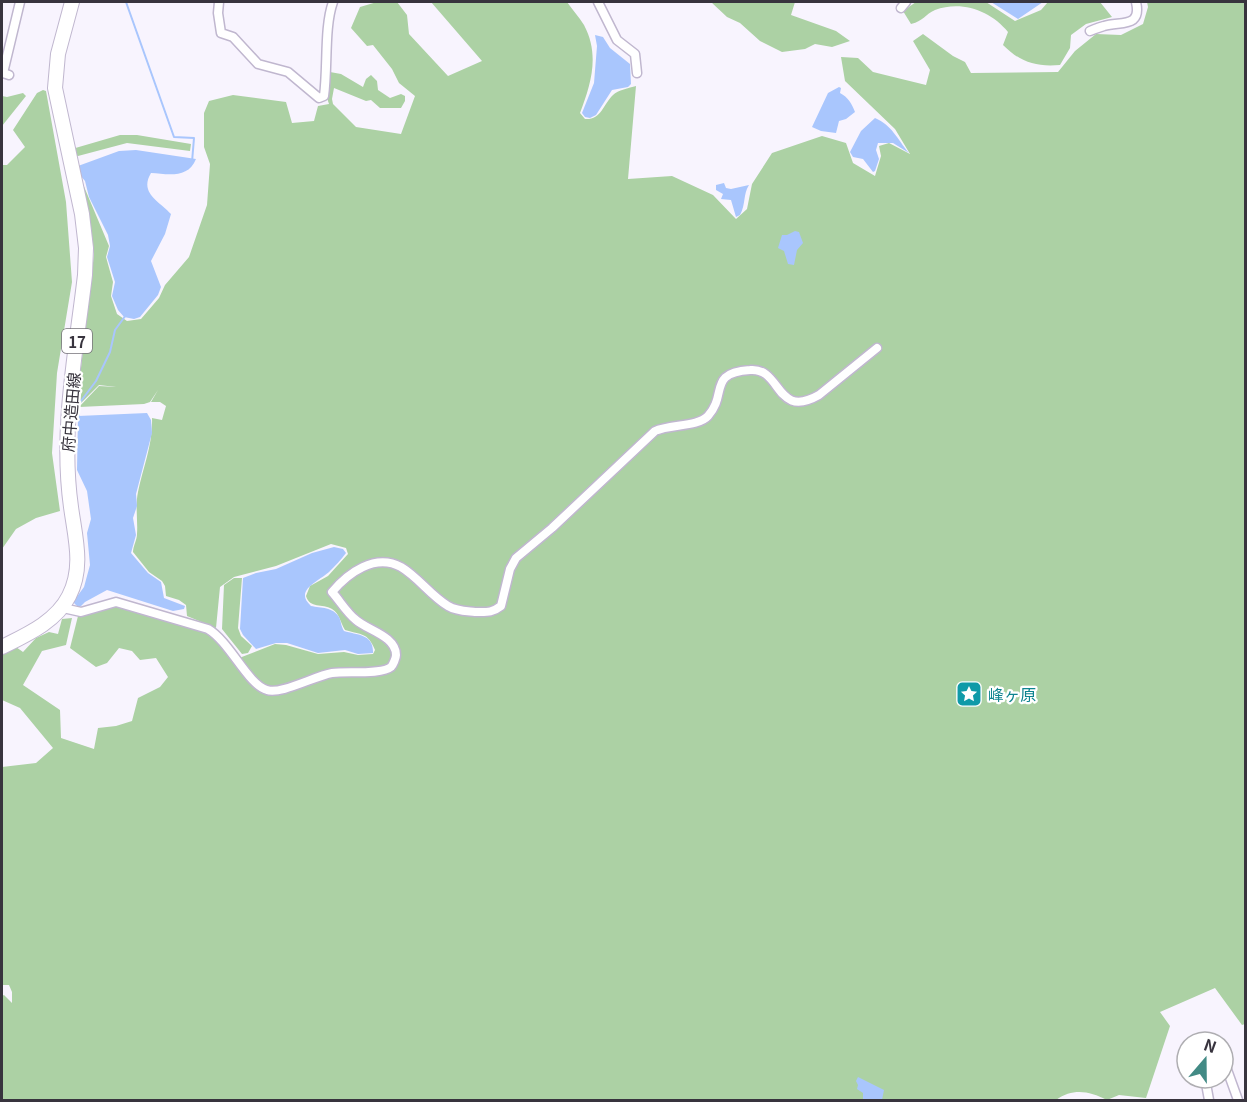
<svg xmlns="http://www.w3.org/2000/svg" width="1247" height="1102" viewBox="0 0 1247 1102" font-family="Georgia,'Noto Sans JP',serif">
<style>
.green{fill:#acd1a4}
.water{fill:#a9c6fd}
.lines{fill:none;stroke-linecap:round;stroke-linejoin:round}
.stream{stroke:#a9c6fd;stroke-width:2}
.minor-casing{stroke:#c0b7cf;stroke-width:11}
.primary-casing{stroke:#c0b7cf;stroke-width:16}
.minor{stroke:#fff;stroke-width:8}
.primary{stroke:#fff;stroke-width:14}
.labels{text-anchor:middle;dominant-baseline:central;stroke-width:4.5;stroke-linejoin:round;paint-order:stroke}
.shield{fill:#fff;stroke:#747178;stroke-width:1.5}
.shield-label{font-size:15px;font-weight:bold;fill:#38343e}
.street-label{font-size:16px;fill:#38343e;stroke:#fff}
.culture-label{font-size:16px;fill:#0d838f;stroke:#fff;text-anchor:start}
</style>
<rect width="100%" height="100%" fill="#f8f4fe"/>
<path class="green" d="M377 2H397L407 15 409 34 448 76 482 61 431 2H567C572 9 579 17 584 25 600 55 591 84 580 113L585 119C601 120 603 105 613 95 618 90 629 88 636 86L628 179 672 176 713 195 736 219 747 209 752 184 772 153 822 136 846 143 853 163 875 176 881 156 879 146 889 143 910 154 895 129 845 81 841 57 858 58 873 72 926 85 930 70 913 41 923 34 953 56 965 62 971 73 1058 72 1075 51 1096 34 1121 35 1143 24 1148 7 1147 2H1245V1024L1242 1025 1215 988 1160 1012 1170 1026 1146 1098 1119 1095 1107 1100C1089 1091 1073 1088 1056 1100H2V996L4 995 12 1003V992L9 985H2V767L36 763 53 748 20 708 2 700V655L16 647 23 652 36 638 49 632 58 634 62 619 72 618 66 645 42 651 23 685 60 710 61 738 94 749 98 728 116 726 132 721 138 698 160 687 168 677 156 658 140 660 132 651 119 648 107 663 96 667 70 648 78 616 112 607H124L214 636 234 660 275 644 286 645 318 654 344 652 358 655 373 654 375 650C368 632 361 635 345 630 340 622 340 614 332 609 322 603 310 609 306 596L310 586 328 576 348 554 346 548 331 544 276 566 234 577 220 587 216 628 187 616 186 605 179 600 166 596 165 586 162 581 149 572 133 552C133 546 137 540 137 534 138 520 135 506 138 492 143 467 153 445 152 418L162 420 166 406 160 402H151L158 390 150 402 144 404 79 407 99 386 116 387 99 385 80 404 77 402 94 254 91 227 80 177 109 246 106 257 113 282 111 296 117 314 127 321 141 319 159 298 165 285 189 257 207 205 210 164 204 147V113L209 101 233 95 286 102 292 123 314 121 318 106 329 104 326 95 330 72 341 74 363 87 366 79 371 75 377 81 378 90 390 98 401 94 405 96V101L401 108H380L371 100 366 101 334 88 332 99 333 104 356 127 401 134 415 96 399 83 392 69 373 45 367 46 351 28 360 7Z
M711 2H795L791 15 836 31 850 41 832 47 815 44 805 49 782 52 760 41 740 23 727 17Z
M916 2H986L1015 21 1041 10 1048 2H1100L1112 17 1086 24 1071 35 1070 48 1060 65C1035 67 1020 62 1003 45L1008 32C991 11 962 0 935 10 925 14 924 21 911 24L903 11Z
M43 90 46 91 66 202 72 282 57 373 52 453 60 511 36 518 16 529 2 549V165H7L25 147 13 130 37 93Z
M23 93 26 96 2 126V96L7 97Z
M120 135H137L191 144 190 151 127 143 78 156 74 155 72 149Z
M234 578H242L238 628 241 636 252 646 248 653 242 654 222 629 224 585Z"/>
<path class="water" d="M991 2H1043L1018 19Z
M595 35 603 37 610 48 630 64 631 84 628 87 612 90 596 115 590 118 585 117 582 113 594 83 597 46Z
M839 87 841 88 840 93C848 97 852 104 855 112L846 119 839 121 836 133 821 131 812 127 828 93Z
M875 118C892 125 897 139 909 153L893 143H878L876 150 879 159 875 171 873 172 863 159 853 157 850 152 861 131Z
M136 150 196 159C188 179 168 174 151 173 139 193 159 201 171 214L165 234 151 261 161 287 158 295 140 317 134 319 124 317 118 310 112 296 115 282 107 257 110 246 108 235 89 197 85 181 80 175 78 166 119 151Z
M724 183 726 188 731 189 749 185C743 194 746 204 740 215L736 217 731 200 721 199 723 194 716 190V185Z
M795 231 799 232 803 243 797 250 794 265 788 264 784 251 778 248 782 235H787Z
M147 413 151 420 152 433 136 494 137 506 133 518 136 535 131 553 148 573 161 582 164 598 185 606 184 609 173 611 107 590 85 602 79 608 73 602 84 587 90 565 87 533 91 519 87 491 77 470 78 416Z
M334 547 343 549 346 553C341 560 335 566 330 571 320 581 293 590 311 606 321 608 333 607 339 617 341 621 341 626 344 631 357 635 374 634 373 653L358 654 345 650 318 653 287 643H276L256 649 243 635 240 629 243 578 256 573 276 569 312 553Z
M858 1077 884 1090 882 1100H863V1093L857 1089 858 1085 856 1081Z"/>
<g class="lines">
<path class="stream" d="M126 2 174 137 194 138 192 162
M79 419 78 405 96 381 110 352 115 330 126 315"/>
<g class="minor-casing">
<path id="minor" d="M219 2 218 13 221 33 233 37 258 64 288 72 319 98 324 96C328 67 324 27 333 2
M598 2 617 40 635 54 637 73
M901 8 906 2
M1090 31C1095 29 1100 27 1104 26 1121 21 1142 28 1136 2
M9 75 3 73 20 2
M63 608 81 612 116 602 208 629C230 642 248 685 267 690 280 695 315 676 332 673 346 671 381 675 391 667 393 665 396 658 396 655 396 636 367 630 356 620 347 613 340 601 332 592 348 573 375 553 401 567 418 577 431 596 448 606 456 611 466 611 475 612 487 612 492 613 501 606L510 569 516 558 552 528 655 431C670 424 698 427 708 416 728 394 707 373 750 370 782 367 775 420 819 395L877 348
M1225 1049 1227 1055 1225 1064 1238 1100
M1205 1078 1209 1100"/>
</g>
<g class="primary-casing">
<path id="primary" d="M2 647C26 635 56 622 69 596 84 567 75 537 71 507 60 430 76 352 85 275L86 248 82 214 55 88 58 54 72 2"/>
</g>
<use href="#minor" class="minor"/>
<use href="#primary" class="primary"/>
</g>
<defs>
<g id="sight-square" transform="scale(1.35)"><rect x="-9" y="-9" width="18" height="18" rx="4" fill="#0f9aa8" stroke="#fff"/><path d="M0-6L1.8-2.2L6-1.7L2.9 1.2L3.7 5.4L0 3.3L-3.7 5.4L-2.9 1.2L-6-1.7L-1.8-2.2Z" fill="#fff"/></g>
</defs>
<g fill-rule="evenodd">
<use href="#sight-square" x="969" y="694"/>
</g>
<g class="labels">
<rect class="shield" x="62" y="329" width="30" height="24" rx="4.5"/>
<g class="shield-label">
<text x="77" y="341">17</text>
</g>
<g class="street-label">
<text transform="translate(70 412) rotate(-85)">府中造田線</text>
</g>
<g class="culture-label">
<text x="988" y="694">峰ヶ原</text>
</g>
</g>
<rect width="1247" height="1102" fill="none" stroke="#38343e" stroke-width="6"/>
<g transform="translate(1205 1060) rotate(20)"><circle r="28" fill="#ffffff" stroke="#afaeb2" stroke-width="1.5"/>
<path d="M0-4.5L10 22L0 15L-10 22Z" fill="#428a85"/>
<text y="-9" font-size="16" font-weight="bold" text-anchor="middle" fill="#38343e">N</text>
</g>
</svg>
